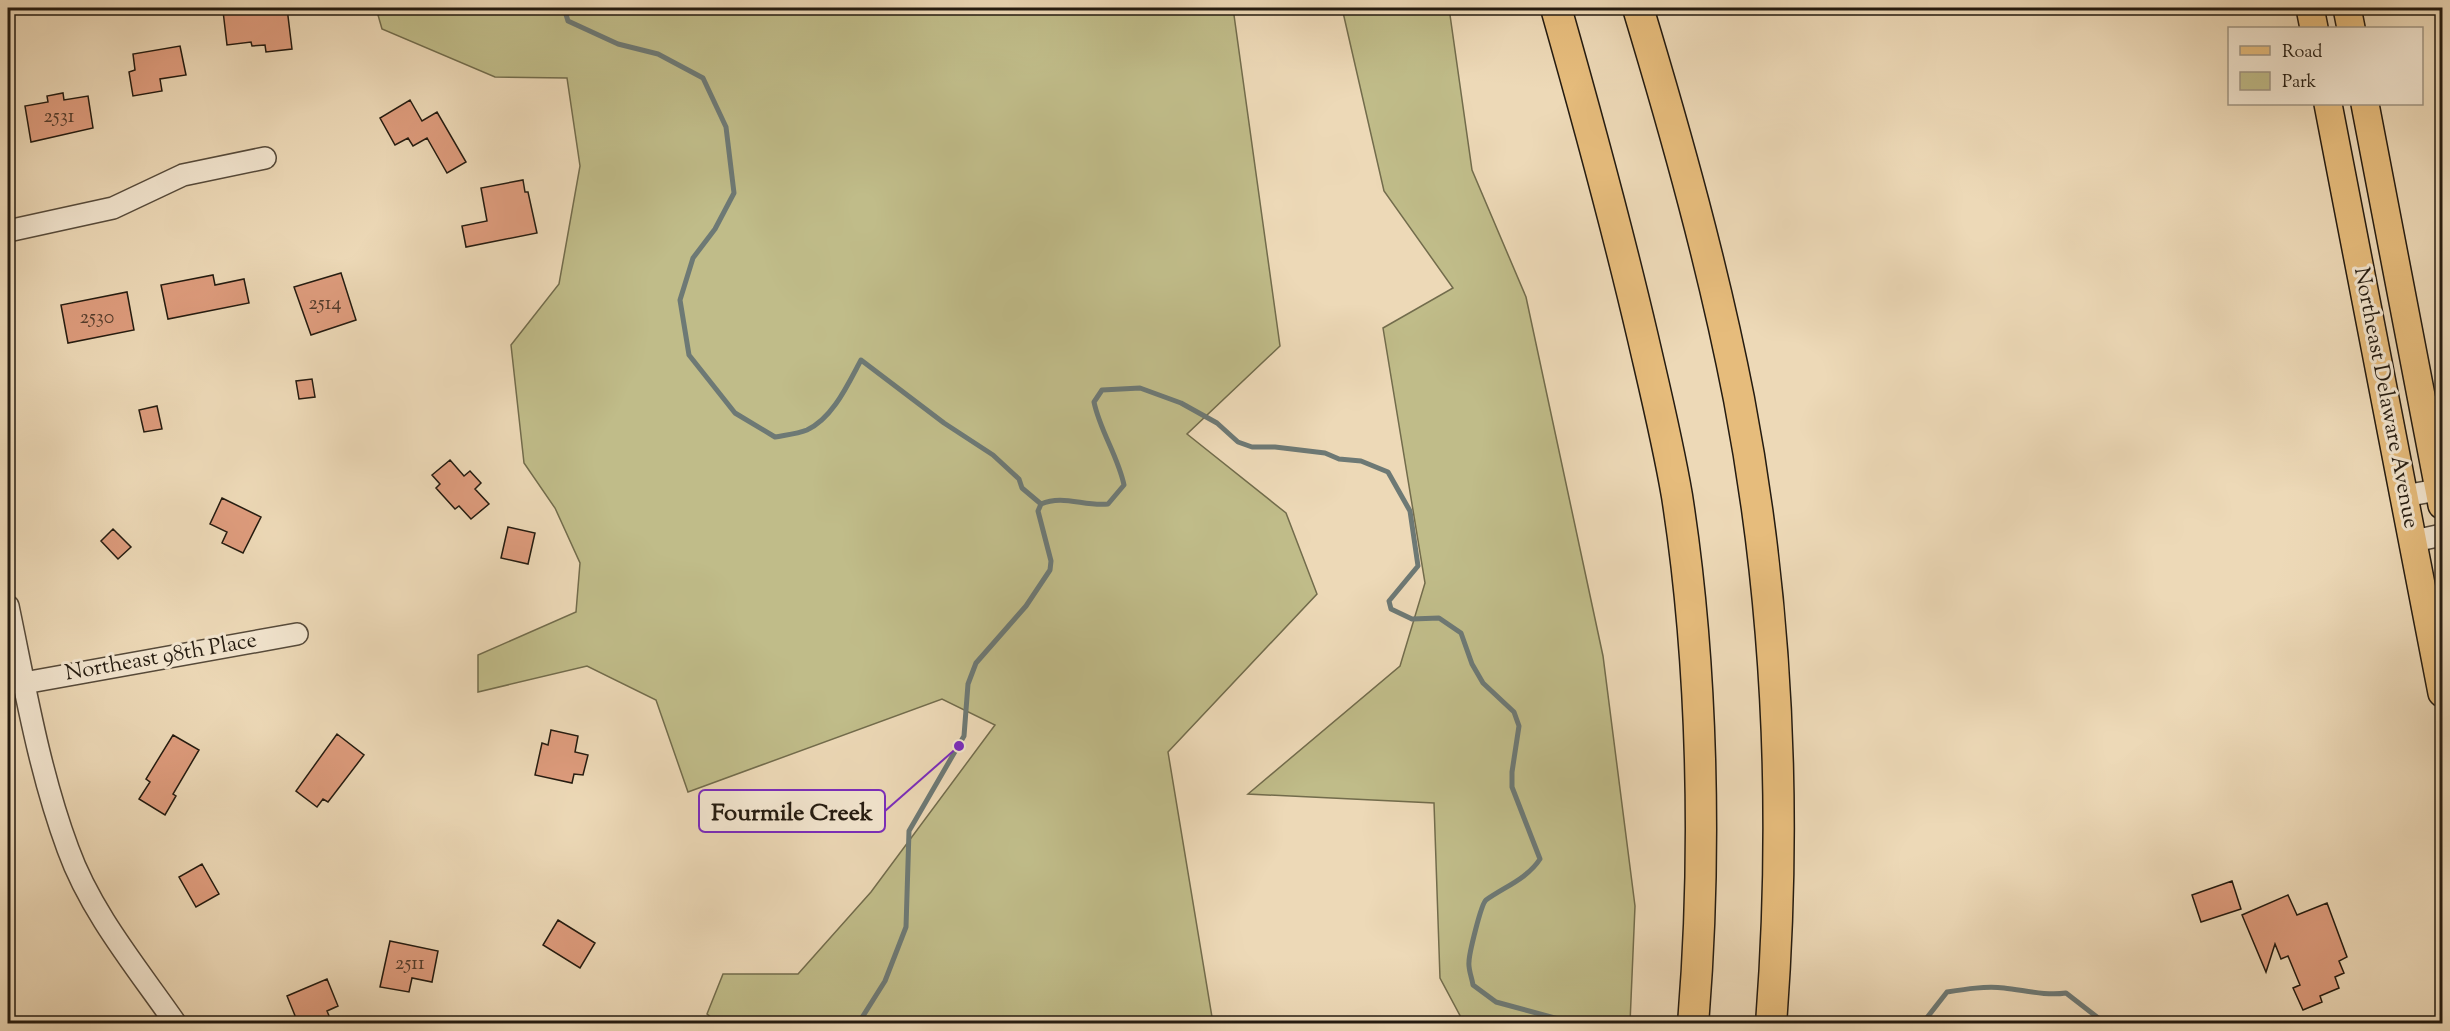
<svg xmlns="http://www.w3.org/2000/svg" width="2450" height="1031" viewBox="0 0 2450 1031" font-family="'Sorts Mill Goudy',serif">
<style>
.green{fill:#c0bc89;stroke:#726c4c;stroke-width:1.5}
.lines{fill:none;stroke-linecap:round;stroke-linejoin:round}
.stream{stroke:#6d7975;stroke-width:5}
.building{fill:#de9c7d;stroke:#241b10;stroke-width:1.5}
.minor-casing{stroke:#564a3a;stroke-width:24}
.major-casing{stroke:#241b10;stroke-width:30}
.highway-casing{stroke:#241b10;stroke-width:33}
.minor{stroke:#f3e6d0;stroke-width:21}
.major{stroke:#e6bc7c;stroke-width:27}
.highway{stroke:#e6bc7c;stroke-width:30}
.labels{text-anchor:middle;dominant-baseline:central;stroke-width:6;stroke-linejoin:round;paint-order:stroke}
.number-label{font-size:20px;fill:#523b2b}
.street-label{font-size:22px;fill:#241b10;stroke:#f3e6d0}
.leader{fill:none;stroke:#7b2cbf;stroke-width:2}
.callout-dot{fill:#7b2cbf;stroke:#f3e6d0;stroke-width:2}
.callout{fill:#f3e6d0;stroke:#7b2cbf;stroke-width:2}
.callout-label{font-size:24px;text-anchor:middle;font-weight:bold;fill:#241b10}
</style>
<rect width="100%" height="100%" fill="#edd9b7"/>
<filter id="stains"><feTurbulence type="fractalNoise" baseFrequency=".00333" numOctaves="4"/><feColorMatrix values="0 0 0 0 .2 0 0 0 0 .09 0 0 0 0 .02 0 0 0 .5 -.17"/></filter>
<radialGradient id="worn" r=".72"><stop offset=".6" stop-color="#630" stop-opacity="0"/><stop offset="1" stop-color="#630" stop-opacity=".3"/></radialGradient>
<path class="green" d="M376 8H1233L1280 346 1187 434 1286 513 1317 594 1168 752 1213 1023 720 1024 707 1014 723 974H798L871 892 995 725 942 699 688 792 656 700 587 666 478 692V655L576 612 580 563 555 508 524 463 511 345 559 284 580 166 567 78 495 77 382 29Z
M1342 8H1449L1472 170 1526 297 1603 656 1635 906 1630 1023H1464L1440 978 1434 803 1248 794 1400 666 1425 583 1383 328 1453 288 1384 191Z"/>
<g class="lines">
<path class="stream" d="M564 8 568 21 618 44 658 54 703 78 726 127 734 193 715 229 693 258 680 300 689 355 735 413 775 437C785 435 797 434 807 430 833 418 848 384 861 360L944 423 993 455 1019 479 1022 488 1041 504
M1041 504C1063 494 1085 507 1108 504L1124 485C1118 456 1100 431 1094 402L1102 390 1140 388 1181 403 1217 423 1238 442 1252 447H1275L1325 453 1339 459 1361 461 1388 472 1410 511 1418 566 1389 601 1391 609 1412 619 1439 618 1461 633 1472 664 1483 683 1514 712 1519 726 1512 772V787L1540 859C1527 879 1504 887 1486 900 1481 904 1469 954 1469 962 1468 969 1472 978 1473 985L1496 1002 1577 1024
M858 1024 885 981 906 927 909 831 964 736 968 684 976 663 1026 606 1050 570 1051 561 1038 511 1041 504
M1922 1024 1947 992C1966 989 1985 986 2004 988 2024 990 2045 996 2066 993L2106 1024"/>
</g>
<path class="building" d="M230 8H287L292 49 266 52 265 45 252 46 251 42 227 45 223 11 230 10Z
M180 46 186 75 160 79 162 91 133 96 129 72 135 70 133 54Z
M63 93 64 100 88 96 93 128 31 142 25 106 48 102 47 96Z
M410 100 422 121 437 112 466 162 447 173 427 138 413 146 408 138 395 145 380 118Z
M523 180 525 192H528L537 233 466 247 462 226 487 221 481 188Z
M341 273 356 320 311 335 294 287Z
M213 275 215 285 244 279 249 303 168 319 161 285Z
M127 292 134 330 68 343 61 305Z
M312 379 315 397 299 399 296 381Z
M157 406 162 429 144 432 139 410Z
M450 460 464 476 470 471 481 483 475 489 489 504 471 519 459 506 455 509 436 488 440 484 432 475Z
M222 498 261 517 243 553 222 543 227 532 210 524Z
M508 527 535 533 528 564 501 558Z
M113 529 131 547 118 559 101 541Z
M551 730 578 736 575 752 588 755 583 775 574 774 572 783 535 775 542 743 548 745Z
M337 734 364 755 328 802 323 799 317 807 296 791Z
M173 735 199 750 173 794 176 796 165 815 139 799 150 782 146 779Z
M202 864 219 894 196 907 179 877Z
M2232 881 2241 909 2201 922 2192 895Z
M2288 895 2297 915 2327 903 2347 957 2339 961 2344 973 2335 977 2339 988 2320 996 2322 1002 2303 1010 2293 988 2300 985 2288 956 2281 959 2275 944 2266 972 2242 915Z
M558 920 595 943 580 968 543 945Z
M390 941 438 951 432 982 412 978 409 992 380 987Z
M327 979 338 1006 327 1011 332 1023H298L287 996Z"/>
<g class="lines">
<g class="minor-casing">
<path id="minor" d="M8 231 113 208 183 175 265 158
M2405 496 2442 489
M2414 541 2442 535
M8 606C25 687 39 771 68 849 91 913 138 969 176 1024
M24 683 297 634"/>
</g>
<g class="major-casing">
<path id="major" d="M2310 8 2314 28
M2347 8 2351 28
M2328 104 2442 693
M2365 104 2442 505"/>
</g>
<g class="highway-casing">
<path id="highway" d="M1556 8C1587 117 1617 227 1643 338 1655 390 1668 443 1677 496 1703 663 1707 855 1693 1024
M1638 8C1677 137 1713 266 1739 399 1778 604 1787 816 1771 1024"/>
</g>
<use href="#minor" class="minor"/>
<use href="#major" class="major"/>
<use href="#highway" class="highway"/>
</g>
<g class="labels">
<g class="number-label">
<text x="59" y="117">2531</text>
<text x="325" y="304">2514</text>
<text x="97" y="318">2530</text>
<text x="410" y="964">2511</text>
</g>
<g class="street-label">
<text transform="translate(2385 398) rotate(79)">Northeast Delaware Avenue</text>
<text transform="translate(161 658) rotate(-10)">Northeast 98th Place</text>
</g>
</g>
<path class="leader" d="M959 746L885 811"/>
<circle class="callout-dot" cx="959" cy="746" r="6"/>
<rect class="callout" x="699" y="790" width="186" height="42" rx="6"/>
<g class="callout-label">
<text x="792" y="820">Fourmile Creek</text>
</g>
<rect width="2450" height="1031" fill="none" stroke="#edd9b7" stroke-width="30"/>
<rect x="9" y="9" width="2432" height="1013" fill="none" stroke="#241b10" stroke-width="3"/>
<rect x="15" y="15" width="2420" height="1001" fill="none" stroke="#241b10" stroke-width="1.5"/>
<rect x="2228" y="27" width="195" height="78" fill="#f3e6d0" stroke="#a09583" stroke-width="1.5"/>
<rect x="2240" y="46" width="30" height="9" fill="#e6bc7c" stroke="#a09583" stroke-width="1.5"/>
<text x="2282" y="57" font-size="18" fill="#241b10">Road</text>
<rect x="2240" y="72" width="30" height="18" fill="#c0bc89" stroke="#a09583" stroke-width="1.5"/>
<text x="2282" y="87" font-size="18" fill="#241b10">Park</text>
<rect width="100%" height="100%" filter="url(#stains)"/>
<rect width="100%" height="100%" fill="url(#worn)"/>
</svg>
